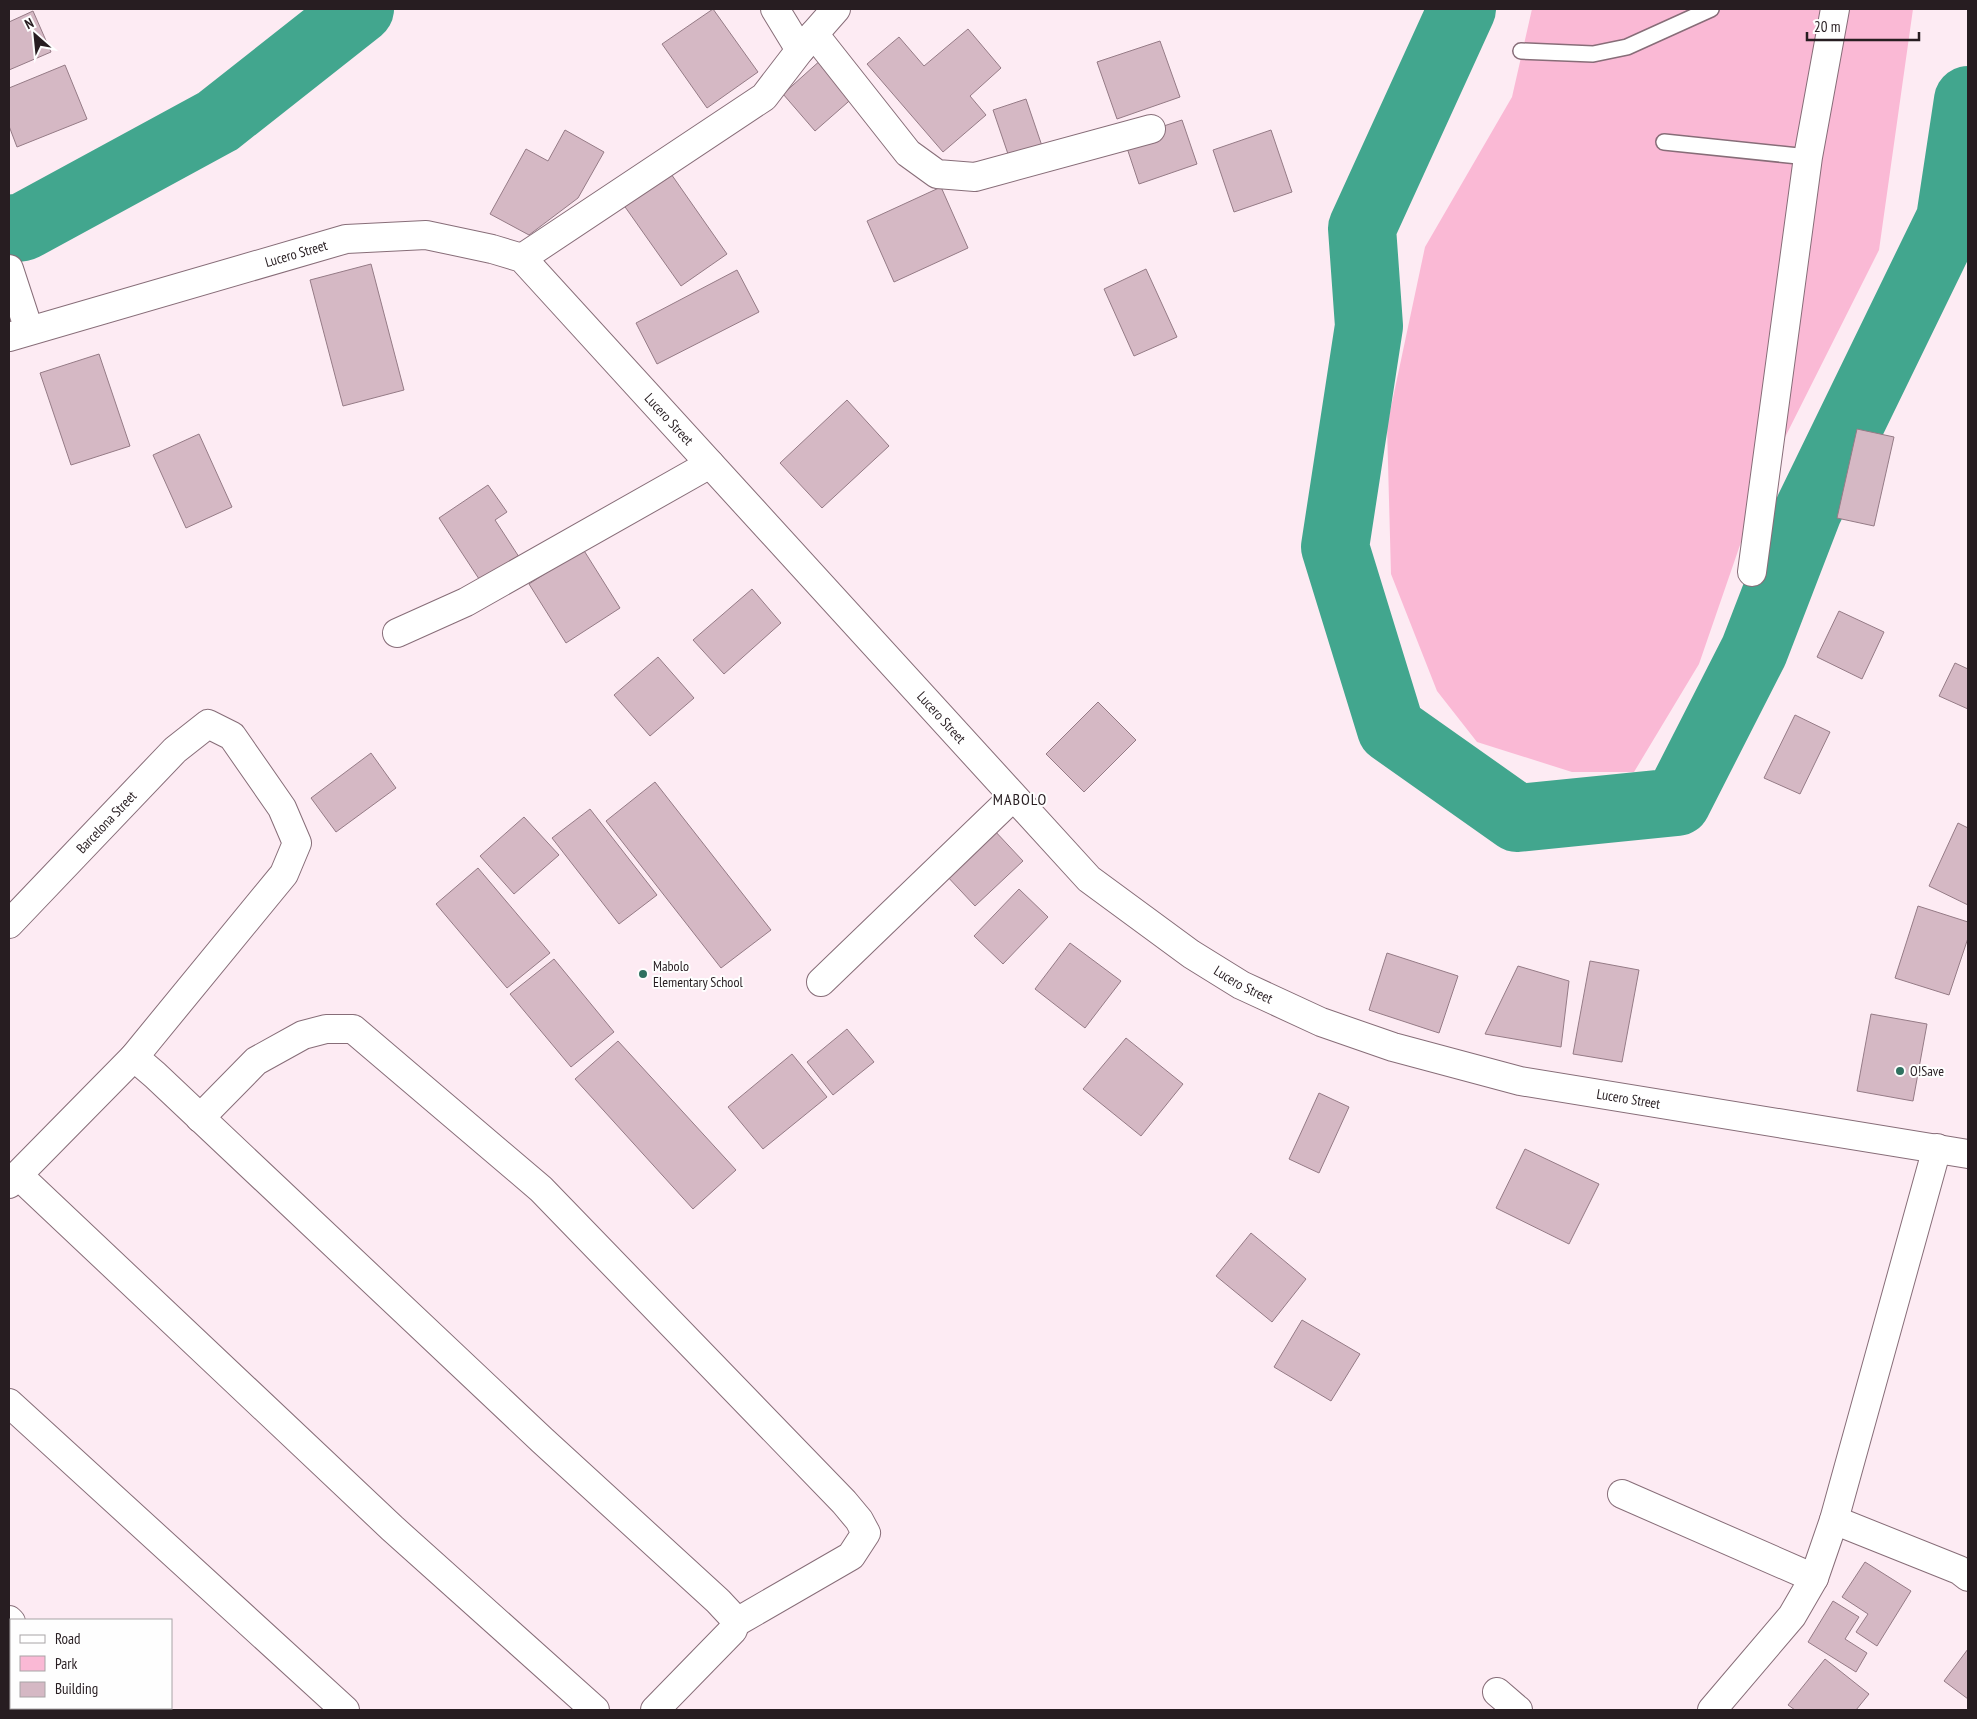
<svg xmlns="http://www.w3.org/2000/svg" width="1977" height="1719" viewBox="0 0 1977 1719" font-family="'PT Sans Narrow',sans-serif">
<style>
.green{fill:#fab9d5}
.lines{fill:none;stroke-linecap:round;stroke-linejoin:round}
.river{stroke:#42a68e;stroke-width:68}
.building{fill:#d5b8c4;stroke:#957b86}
.lane-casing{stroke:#876d78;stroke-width:18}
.street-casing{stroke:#876d78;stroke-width:30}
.secondary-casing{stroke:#876d78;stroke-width:30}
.lane{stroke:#fff;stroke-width:15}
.street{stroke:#fff;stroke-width:28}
.secondary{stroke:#fff;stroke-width:28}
.poi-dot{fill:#2f7160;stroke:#fefefe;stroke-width:2}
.labels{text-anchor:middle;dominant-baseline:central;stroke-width:4;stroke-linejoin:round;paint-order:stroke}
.street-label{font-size:14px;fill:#271d21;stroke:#fefefe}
.poi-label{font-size:14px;fill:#271d21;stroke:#fefefe;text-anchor:start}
.quarter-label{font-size:16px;letter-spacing:1px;fill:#271d21;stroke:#fefefe}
</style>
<rect width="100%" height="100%" fill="#fdebf3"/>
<path class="green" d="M1532 9H1913L1879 250 1760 487 1699 664 1634 772H1572L1477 742 1437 691 1391 574 1387 426 1425 247 1512 97Z"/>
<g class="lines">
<path class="river" d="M1462 9 1362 228 1369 326 1335 547 1391 729 1517 818 1677 802 1754 651 1808 511 1950 219 1968 100
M9 229 23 227 218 121 360 9"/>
</g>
<path class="building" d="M713 9 758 72 707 108 662 44Z
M33 11 51 52 9 70V22Z
M968 29 1001 68 970 96 986 115 943 152 867 64 899 37 924 66Z
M1160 41 1180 97 1117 119 1097 62Z
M823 58 856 95 815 131 783 94Z
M65 65 87 119 17 147 9 126V88Z
M1026 99 1042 146 1009 157 993 110Z
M1182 120 1197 164 1139 184 1124 139Z
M565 130 604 152 578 198 529 235 490 214 526 149 548 161Z
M1271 130 1292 192 1234 212 1213 150Z
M669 171 727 254 681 286 623 204Z
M941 187 968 248 894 282 867 221Z
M371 264 404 390 343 406 310 280Z
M1146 269 1177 337 1134 356 1104 289Z
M737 270 759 312 657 364 636 323Z
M99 354 130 446 71 465 40 373Z
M847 400 889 446 822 508 780 463Z
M1857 429 1894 437 1874 526 1837 518Z
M199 434 232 507 186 528 153 455Z
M488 485 507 512 495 520 521 560 483 585 439 518Z
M583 549 620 608 566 643 529 584Z
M752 589 781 623 724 674 693 640Z
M1839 611 1884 632 1862 679 1817 657Z
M658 657 694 698 650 736 614 695Z
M1955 663 1968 669V709L1939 696Z
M1098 702 1136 740 1084 792 1046 754Z
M1795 715 1830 732 1800 794 1764 778Z
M371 753 396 788 336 832 311 798Z
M655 782 771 930 721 968 606 821Z
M590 809 657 895 619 924 552 838Z
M524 817 559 855 514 894 480 856Z
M1958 823 1968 828V905L1929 886Z
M993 829 1023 861 975 906 945 874Z
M478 868 550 953 507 988 436 904Z
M1019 889 1048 917 1003 964 974 936Z
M1918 906 1968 922V938L1949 995 1895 978Z
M1070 943 1121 981 1085 1028 1035 989Z
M1387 953 1458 976 1439 1033 1369 1010Z
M554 959 614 1032 571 1067 510 994Z
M1590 961 1639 970 1622 1062 1573 1054Z
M1518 966 1569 981 1561 1047 1485 1034Z
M1871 1014 1927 1024 1913 1101 1857 1091Z
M847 1029 874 1062 833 1095 807 1062Z
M1126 1038 1183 1084 1141 1136 1083 1089Z
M618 1041 736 1170 693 1209 575 1079Z
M792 1054 827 1097 763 1149 728 1107Z
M1319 1093 1349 1107 1319 1173 1289 1159Z
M1525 1149 1599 1184 1569 1244 1496 1208Z
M1251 1233 1306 1279 1272 1322 1216 1276Z
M1302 1320 1360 1354 1331 1401 1274 1367Z
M1865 1562 1911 1591 1877 1646 1856 1632 1868 1614 1842 1597Z
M1833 1601 1859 1617 1845 1639 1867 1653 1856 1672 1808 1642Z
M1968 1649V1699L1944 1681Z
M1825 1659 1869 1694 1856 1710H1795L1788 1705Z"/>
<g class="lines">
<g class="lane-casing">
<path id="lane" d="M1521 51 1593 54 1627 47 1711 9
M1664 142 1808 157"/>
</g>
<g class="street-casing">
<g id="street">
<path d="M775 9 800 50"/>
<path d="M814 34 908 153 937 174 975 177 1151 129"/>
<path d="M522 258 764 97 800 50 836 9"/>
<path d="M9 269 29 330"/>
<path d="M1752 572 1808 157 1835 9"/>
<path d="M397 633 466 602 710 464"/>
<path id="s1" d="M9 924 175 750 208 724 232 736 282 808 297 843 284 874 134 1057 9 1184"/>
<path d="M821 982 1013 797"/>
<path d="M134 1057 155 1075 542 1440 718 1601 732 1616 735 1623 733 1630 655 1710"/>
<path d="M200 1118 256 1061 303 1035 326 1029H353L541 1189 844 1502 859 1520 866 1533 851 1556 735 1623"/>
<path d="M18 1175 392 1528 595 1710"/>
<path d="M9 1403 345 1710"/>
<path d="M1622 1494 1814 1578"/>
<path d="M1834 1520 1959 1570 1968 1577"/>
<path d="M9 1620 11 1622"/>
<path d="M1497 1692 1518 1710"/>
<path d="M103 1708 105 1710"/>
<path d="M1712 1710 1792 1616 1814 1578 1834 1520 1937 1148"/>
</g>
</g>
<g class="secondary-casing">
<g id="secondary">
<path id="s2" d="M9 337 346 239 426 235 492 249 522 258 1089 879 1191 954 1241 985 1321 1022 1393 1047 1520 1081 1968 1154"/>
</g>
</g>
<use href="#lane" class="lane"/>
<use href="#street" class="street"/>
<use href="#secondary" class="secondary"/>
</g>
<g class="poi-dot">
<circle cx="643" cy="974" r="5"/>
<circle cx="1900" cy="1071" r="5"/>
</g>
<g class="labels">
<g class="street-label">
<text stroke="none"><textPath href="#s2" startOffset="299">Lucero Street</textPath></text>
<text stroke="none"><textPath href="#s2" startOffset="748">Lucero Street</textPath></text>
<text stroke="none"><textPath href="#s2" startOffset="1152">Lucero Street</textPath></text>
<text stroke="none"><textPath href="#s1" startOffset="141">Barcelona Street</textPath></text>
<text stroke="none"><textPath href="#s2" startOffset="1558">Lucero Street</textPath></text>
<text stroke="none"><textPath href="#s2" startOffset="1962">Lucero Street</textPath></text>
</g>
<g class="poi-label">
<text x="653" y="966">Mabolo<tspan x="653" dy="16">Elementary School</tspan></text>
<text x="1910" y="1071">O!Save</text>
</g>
<g class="quarter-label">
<text x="1020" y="799">MABOLO</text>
</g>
</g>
<rect width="1977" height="1719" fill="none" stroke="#271d21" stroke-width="20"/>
<rect x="10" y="1619" width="162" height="90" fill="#fefefe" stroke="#a8a4a6"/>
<rect x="20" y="1635" width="25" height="8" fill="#ffffff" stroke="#a8a4a6"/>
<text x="55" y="1644" font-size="15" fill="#271d21">Road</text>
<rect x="20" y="1656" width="25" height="15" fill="#fab9d5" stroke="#a8a4a6"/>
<text x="55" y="1669" font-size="15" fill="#271d21">Park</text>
<rect x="20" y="1682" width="25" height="15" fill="#d5b8c4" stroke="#a8a4a6"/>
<text x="55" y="1694" font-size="15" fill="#271d21">Building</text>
<g transform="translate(35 35) rotate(333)" stroke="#fefefe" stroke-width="4" paint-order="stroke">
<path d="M0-4L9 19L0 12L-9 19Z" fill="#271d21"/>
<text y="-8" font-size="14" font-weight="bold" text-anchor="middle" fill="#271d21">N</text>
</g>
<path d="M1807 32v8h112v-8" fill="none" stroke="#271d21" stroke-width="2.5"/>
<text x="1814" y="32" font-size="15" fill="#271d21" stroke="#fefefe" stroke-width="4" paint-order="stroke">20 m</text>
</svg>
